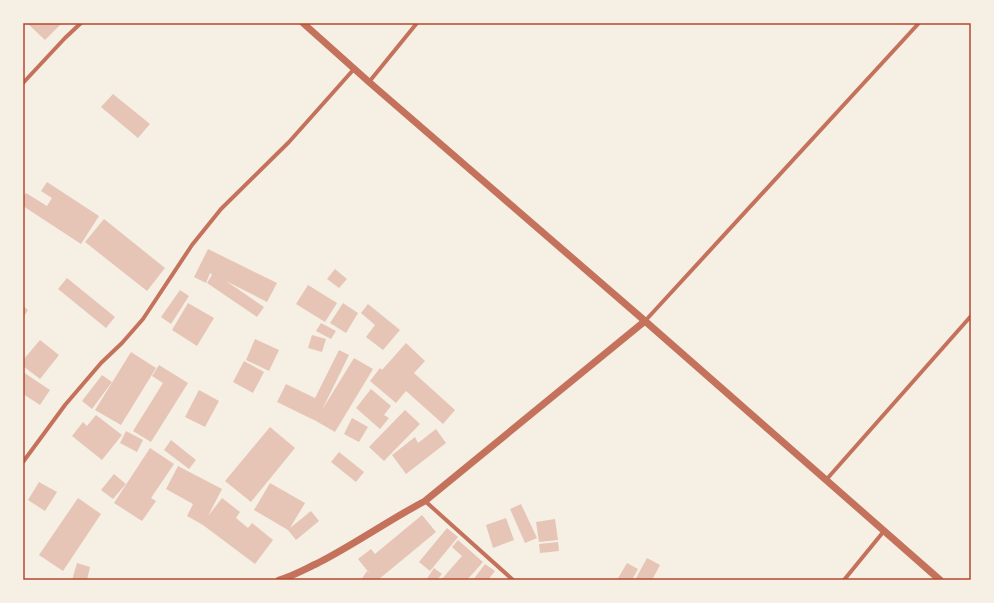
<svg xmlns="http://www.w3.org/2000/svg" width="994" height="603" viewBox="0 0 994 603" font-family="'PT Sans Narrow',sans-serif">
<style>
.building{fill:#e6c5b7}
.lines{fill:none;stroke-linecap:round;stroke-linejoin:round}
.minor{stroke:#c5725c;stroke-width:4}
.tertiary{stroke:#c5725c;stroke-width:7}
.neatline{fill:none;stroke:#b5482f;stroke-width:1.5}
</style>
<rect width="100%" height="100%" fill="#f6efe4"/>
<path class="building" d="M27 23H62L45 40Z
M113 94 150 124 138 138 101 107Z
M47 182 99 216 81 244 23 206V197L26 193 47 206 52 198 41 191Z
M104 219 165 268 147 291 85 242Z
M208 249 277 283 267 302 226 281 264 307 257 317 207 283 212 275 210 273 206 283 194 277Z
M335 269 347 279 339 288 327 279Z
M67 278 115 317 106 328 58 289Z
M308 285 337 303 325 322 296 304Z
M180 290 189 296 171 324 161 317Z
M188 303 214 318 197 346 172 330Z
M343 303 358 313 346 333 330 323Z
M368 304 400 330 383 350 366 337 375 325 361 313Z
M23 306 28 310 23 318Z
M321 323 336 331 331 339 316 331Z
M312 335 326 339 322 352 308 348Z
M255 339 279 350 269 371 246 360Z
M40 340 59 355 40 379 23 366V360Z
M406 343 425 361 414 373 455 410 443 424 406 391 396 403 370 381 380 368 389 376 382 370Z
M339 350 349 355 322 410 354 358 373 369 335 432 316 421 277 402 286 384 315 398Z
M131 352 156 368 121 425 95 410Z
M244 361 264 372 253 393 233 382Z
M159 365 188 383 151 442 133 431 163 383 152 376Z
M23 372 50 390 40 405 23 394Z
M102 375 112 382 92 409 82 401Z
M371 389 391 406 384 415 389 418 380 429 356 408Z
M199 390 219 401 205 427 185 417Z
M405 410 420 424 384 461 369 447Z
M96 415 122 435 102 460 72 436 83 422 87 426Z
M352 418 368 427 359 442 344 434Z
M270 427 295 448 251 502 225 481Z
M436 429 446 443 406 474 392 455 415 437 418 443Z
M126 431 143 440 137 452 120 443Z
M171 440 196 460 189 469 164 450Z
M150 448 174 464 151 498 156 501 142 521 114 503Z
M339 452 364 472 356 482 331 462Z
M178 466 222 489 208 516 222 498 240 512 236 518 248 528 252 523 273 540 255 564 203 525 187 516 193 504 166 489Z
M114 474 126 484 113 499 101 490Z
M39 482 57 492 45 511 28 500Z
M270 483 305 503 290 528 311 511 319 521 296 540 288 530 254 510Z
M78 498 101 514 63 571 39 555Z
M521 504 537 538 525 543 510 509Z
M422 515 436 532 378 580H361L367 571 370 574 358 559 371 549 375 554Z
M506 518 514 540 493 548 486 525Z
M555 519 558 540 539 542 536 522Z
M447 528 458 537 430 571 419 562Z
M458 540 483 562 467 580H441L462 556 452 547Z
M558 542 559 551 540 553 539 544Z
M647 558 660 565 652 580H635Z
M77 563 90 567 87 580H72Z
M627 563 638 569 632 580H617Z
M485 564 495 571 488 580H473Z
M434 568 442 574 437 580H426Z"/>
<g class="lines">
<path class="minor" d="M369 82 417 23
M23 83 65 38 81 23
M645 321 919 23
M23 462 65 405 101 363 122 343 143 319 192 245 221 209 289 142 354 69
M826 480 971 316
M425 501 513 580
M844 580 884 531"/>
<path class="tertiary" d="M303 23 369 82 645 321 940 580
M279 580C293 576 305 569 318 563 355 544 389 520 425 501L645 321"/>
</g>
<rect width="994" height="603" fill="none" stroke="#f6efe4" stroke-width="48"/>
<rect x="24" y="24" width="946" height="555" class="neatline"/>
</svg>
